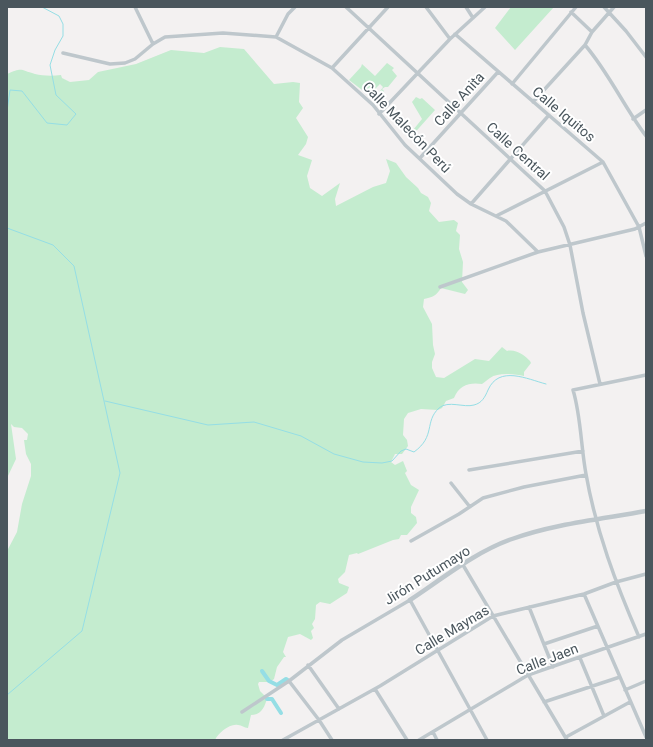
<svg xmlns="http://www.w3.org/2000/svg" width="653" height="747" viewBox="0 0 653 747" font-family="Roboto,sans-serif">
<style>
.green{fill:#c4eccf}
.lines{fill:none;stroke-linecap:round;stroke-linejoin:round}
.stream{stroke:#95dee5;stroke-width:1}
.canal{stroke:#95dee5;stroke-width:4}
.minor{stroke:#bec7cc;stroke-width:3.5}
.tertiary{stroke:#bec7cc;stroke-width:4.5}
.labels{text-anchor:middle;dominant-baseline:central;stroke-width:4;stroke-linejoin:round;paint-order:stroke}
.street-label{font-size:14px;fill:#4a565d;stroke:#fff}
</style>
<rect width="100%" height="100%" fill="#f3f1f1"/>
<path class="green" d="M511 7H554L515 50 495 28Z
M220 47 244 49 274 84 293 82 300 83 299 102 303 108 296 118 308 137 306 144 298 155 312 160 307 176 310 188 322 196 340 183 335 199 336 206 373 187 386 183 390 171 386 159 396 163 406 177 418 188 421 193 428 197 431 203 429 211 439 222 454 220 458 223 456 231 460 235 459 249 463 262 462 282 468 290 465 294 441 288C436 296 433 297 424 299L423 307 432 324 433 345 435 354 432 362V368L436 377 444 378 475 359 489 361 502 347 507 351C516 349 524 355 530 361L531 363 524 372V376C514 374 498 372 490 378 487 380 485 382 482 384 470 382 459 385 454 398L446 401 442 408 438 410 421 409 408 413 404 419 403 435 407 440 408 446 402 454H395L391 462 395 465 403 461 407 471 405 473 411 485 419 490 411 507V513L416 517 417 523 407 535H401L399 539 393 540 358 554 357 553 349 555 345 572 338 579 339 583 349 587 347 593 330 604 320 602 316 605 315 619 312 624 314 628 311 631 313 638 311 640 300 634 288 637 283 652 286 657H284L277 667 274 679 270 682H259L258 684 260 691 267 698C265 707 261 715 251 715L248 728C244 728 242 725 238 725 230 723 218 733 215 740H7V551L17 532 22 504 31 476V464L26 454 24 440H27L28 434 22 428 14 427 11 424 16 459 7 478V74C23 67 20 70 35 74 43 76 53 76 61 75L62 78 70 82 89 80 98 72 136 64 171 50 204 53Z
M387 63 394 68 392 70 397 76 388 87H385L382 89 384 91 380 96 378 94 383 87 380 84 374 90 370 88 366 93 349 80 361 67 362 64 375 76Z
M416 97 420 99 422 98 435 110 411 137 409 135 422 119 412 102Z"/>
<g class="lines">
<path class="stream" d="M7 111 10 90 22 91 47 123 67 125 76 114 56 95 50 65 55 50 63 36V24L59 16 42 7
M7 228 53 245 74 266 120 473 82 631 7 695
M105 401 208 425 254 422 301 436 334 454 363 462 382 463 392 461 401 451 406 449 414 452C436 436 424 422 439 408 448 400 464 408 474 405 482 403 485 397 488 390 499 365 527 379 546 384"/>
<path class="canal" d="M262 671 269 681 277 685 286 679 289 681
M267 699H272L281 713"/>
<path class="minor" d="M135 7 153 44
M346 7 545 191 564 227 570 245 583 313 600 384
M426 7 450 39
M466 7 473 18
M604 7 626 31 646 57
M571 12 592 32
M455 34 603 162 639 227 646 256
M276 37 288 14 295 7
M585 45C609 73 624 107 646 136
M63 53 110 64 125 63 135 59 153 44 165 37 223 33 276 37 332 68 373 105 405 145 457 194 471 204 506 221 538 252
M332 68 388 7
M512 84 576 7
M533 102 585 45 592 32 614 7
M379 114 450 39 485 7
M633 119 646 110
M420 158 498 72
M471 204 549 115
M498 215 603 162
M440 287 538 252 635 229 646 223
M469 470 583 451
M451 483 470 507
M411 541 459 514 483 498 524 487 586 475
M463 565 567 740
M584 594 646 737
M529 607 553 667
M639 637C616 584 596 531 586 474 581 448 581 416 573 390L646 375
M544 644 598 626
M580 658 604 716
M308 665 339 709
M289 681 319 720 332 740
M375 689 407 740
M625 690 646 681
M544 702 620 677
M242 712 289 681 342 640 410 600 487 740
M433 732 437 740
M566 737 630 702
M283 740 380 686 493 616 584 594 616 582 646 574
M419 740 528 675 646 634"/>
<path class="tertiary" d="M410 600C442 579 475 552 512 539 553 524 602 519 646 511"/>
</g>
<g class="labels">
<g class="street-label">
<text transform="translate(459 99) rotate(-48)">Calle Anita</text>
<text transform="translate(564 114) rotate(40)">Calle Iquitos</text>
<text transform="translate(407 127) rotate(46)">Calle Malecón Perú</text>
<text transform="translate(518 151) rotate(42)">Calle Central</text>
<text transform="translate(427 575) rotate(-32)">Jirón Putumayo</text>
<text transform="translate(452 630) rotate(-31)">Calle Maynas</text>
<text transform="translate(547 659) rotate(-21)">Calle Jaen</text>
</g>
</g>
<rect width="653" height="747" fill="none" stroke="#4a565d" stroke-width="16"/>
</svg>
